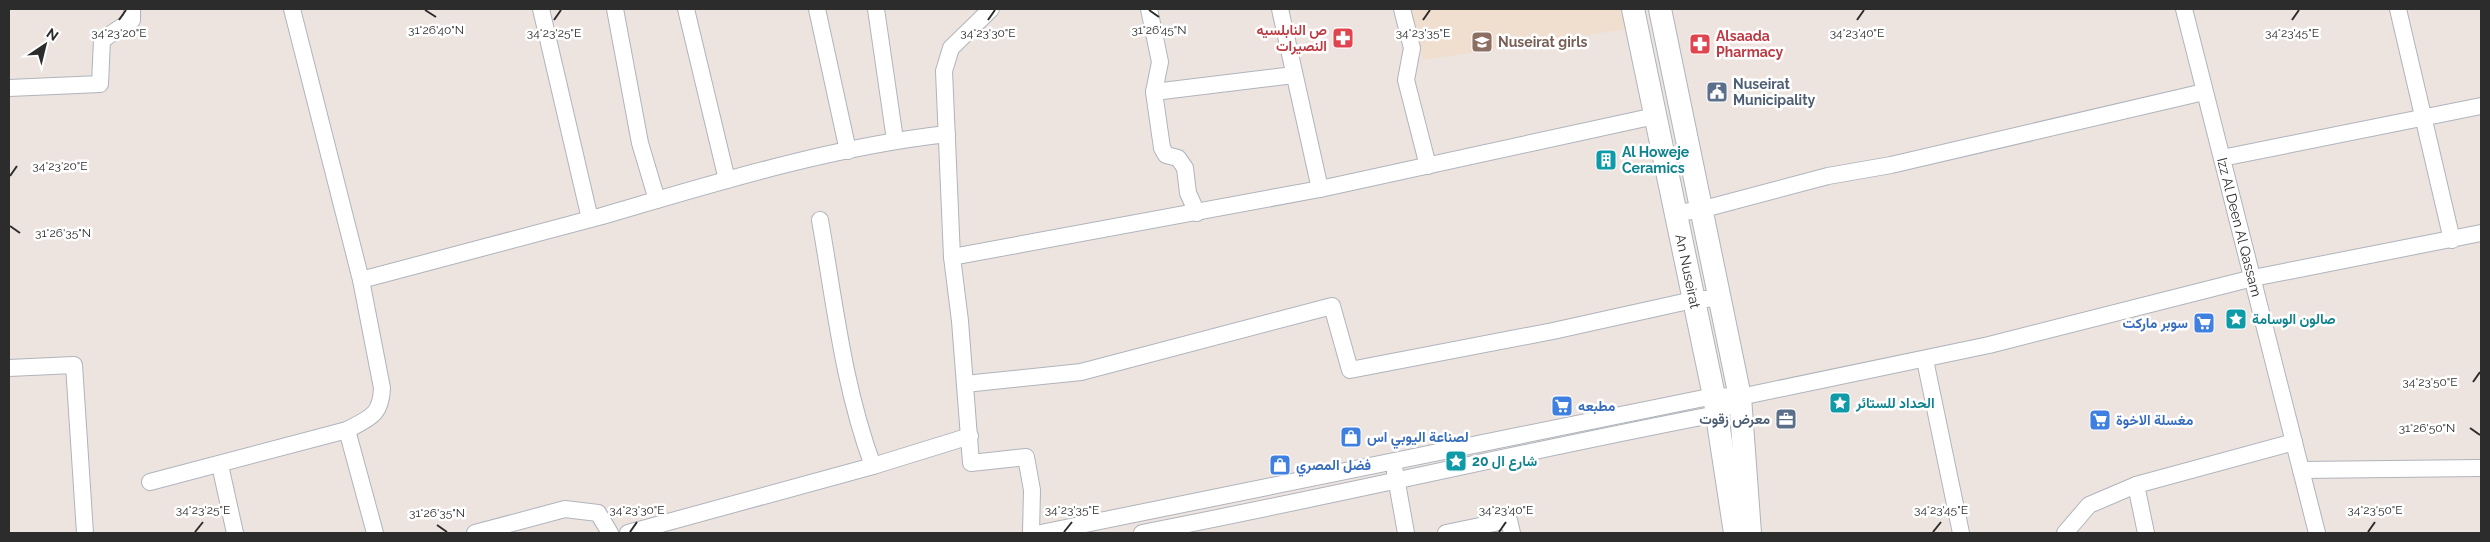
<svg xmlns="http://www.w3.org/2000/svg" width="2490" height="542" viewBox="0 0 2490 542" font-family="Raleway,Vazirmatn,sans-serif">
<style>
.education{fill:#f0dece}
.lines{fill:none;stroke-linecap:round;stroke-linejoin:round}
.street-casing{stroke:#afb4bc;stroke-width:18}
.secondary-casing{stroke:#afb4bc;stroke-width:24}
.street{stroke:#fff;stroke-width:16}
.secondary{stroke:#fff;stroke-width:22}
.ticks{fill:none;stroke:#2c2c2c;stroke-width:2}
.labels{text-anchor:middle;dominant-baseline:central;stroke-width:5;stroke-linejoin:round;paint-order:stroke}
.health-label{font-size:14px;font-weight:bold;fill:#be3a42;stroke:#fff;text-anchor:end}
.education-label{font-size:14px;font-weight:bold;fill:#785e54;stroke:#fff;text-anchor:start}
.service-label{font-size:14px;font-weight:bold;fill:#4e5e75;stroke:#fff;text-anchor:start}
.culture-label{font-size:14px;font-weight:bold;fill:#0d838f;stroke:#fff;text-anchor:start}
.street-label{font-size:14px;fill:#2c2c2c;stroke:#fff}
.shop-label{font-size:14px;font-weight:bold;fill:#366cbe;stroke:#fff;text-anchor:start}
.ticks-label{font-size:12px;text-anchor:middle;fill:#2c2c2c;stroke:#fff;stroke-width:5;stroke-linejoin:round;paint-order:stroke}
</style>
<rect width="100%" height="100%" fill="#eee4df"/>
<path class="education" d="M1411 9H1623L1627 29 1423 60Z"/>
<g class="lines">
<g class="street-casing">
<g id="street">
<path d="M541 9 590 219"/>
<path d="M615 9 640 143 657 200"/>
<path d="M686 9 727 180"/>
<path d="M817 9 848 151"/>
<path d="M876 9 895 140"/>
<path d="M991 9 951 48 944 71 952 257 960 321 971 463 1026 457 1032 490 1031 533"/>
<path d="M1149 9 1160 62 1154 92 1162 148 1166 155 1178 158 1185 168 1188 193 1197 213"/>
<path d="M1280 9 1320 189"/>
<path d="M1402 9 1412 48 1406 80 1428 166"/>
<path id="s1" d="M2184 9 2317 533"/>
<path d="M2398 9 2452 240"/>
<path d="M9 88 100 84 102 40 132 20V9"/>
<path d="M1154 92 1294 75"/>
<path d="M2222 158 2481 106"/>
<path d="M1675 213 1700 210 1828 176 1891 165 2204 92"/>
<path d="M820 220C835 304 843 385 873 466"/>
<path d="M952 257 1320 189 1655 116"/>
<path d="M361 280C441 258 522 238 602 216 715 183 830 147 947 134"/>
<path d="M1925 360 1961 533"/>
<path d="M9 368 74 365 85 533"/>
<path d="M965 384 1081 372 1332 306 1350 370 1553 331 1693 300 1718 298"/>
<path d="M347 430 375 533"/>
<path d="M220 465 235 533"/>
<path d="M2301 470 2481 468"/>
<path d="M1395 472 1406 533"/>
<path d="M150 482 347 430C369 418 381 416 382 388L361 280 292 9"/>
<path d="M2136 485 2146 533"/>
<path d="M475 533 565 509 598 513 610 533"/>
<path d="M628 533 873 466 970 436"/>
<path d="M1041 533 1714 396 1740 397 1989 345 2253 278 2481 233"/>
<path d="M1142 533C1334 496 1524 451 1717 414L1725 408"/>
<path d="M1446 533 1509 520 1512 533"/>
<path d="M2065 533 2089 505 2136 485 2294 442"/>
</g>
</g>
<g class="secondary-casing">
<g id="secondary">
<path id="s2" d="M1633 9 1714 396 1735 533"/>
<path d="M1660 9 1740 397 1750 533"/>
</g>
</g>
<use href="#street" class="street"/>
<use href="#secondary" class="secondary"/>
</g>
<path class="ticks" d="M425 10 436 17M1149 10 1159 17M119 20 126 10M554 20 561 10M988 20 995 10M1423 20 1430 10M1857 20 1864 10M2292 20 2299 10M10 176 17 166M10 226 20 233M2473 382 2480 372M2470 428 2480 435M437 525 447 532M195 532 203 522M630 532 637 522M1064 532 1072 522M1499 532 1506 522M1933 532 1941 522M2368 532 2375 522"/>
<defs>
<g id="pharmacy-square" transform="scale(1.125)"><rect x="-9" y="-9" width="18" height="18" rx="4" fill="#e0444e" stroke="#fff"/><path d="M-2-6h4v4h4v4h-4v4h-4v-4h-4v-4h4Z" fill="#fff"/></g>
<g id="school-square" transform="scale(1.125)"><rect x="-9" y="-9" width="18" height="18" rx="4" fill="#8d6e63" stroke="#fff"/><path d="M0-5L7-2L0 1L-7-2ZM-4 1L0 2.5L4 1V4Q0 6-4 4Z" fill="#fff"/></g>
<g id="civic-square" transform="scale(1.125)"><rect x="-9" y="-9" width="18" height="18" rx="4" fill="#5c6f8a" stroke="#fff"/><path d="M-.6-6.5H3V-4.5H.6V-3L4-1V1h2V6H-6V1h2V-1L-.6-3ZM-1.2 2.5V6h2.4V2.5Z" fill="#fff"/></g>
<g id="building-square" transform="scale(1.125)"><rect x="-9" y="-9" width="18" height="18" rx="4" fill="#0f9aa8" stroke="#fff"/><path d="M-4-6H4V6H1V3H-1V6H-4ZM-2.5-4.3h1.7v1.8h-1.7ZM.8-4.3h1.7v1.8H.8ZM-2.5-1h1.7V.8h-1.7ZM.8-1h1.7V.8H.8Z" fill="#fff"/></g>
<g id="sight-square" transform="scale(1.125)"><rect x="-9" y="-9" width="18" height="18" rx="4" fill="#0f9aa8" stroke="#fff"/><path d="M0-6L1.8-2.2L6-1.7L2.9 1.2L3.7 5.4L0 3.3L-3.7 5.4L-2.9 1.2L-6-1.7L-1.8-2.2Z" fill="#fff"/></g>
<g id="supermarket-square" transform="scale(1.125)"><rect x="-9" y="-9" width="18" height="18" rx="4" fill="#3f7fe0" stroke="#fff"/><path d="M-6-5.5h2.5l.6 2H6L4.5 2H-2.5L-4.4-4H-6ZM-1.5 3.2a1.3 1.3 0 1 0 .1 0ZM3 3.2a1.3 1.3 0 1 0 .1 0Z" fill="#fff"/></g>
<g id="office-square" transform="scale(1.125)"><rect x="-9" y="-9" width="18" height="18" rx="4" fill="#5c6f8a" stroke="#fff"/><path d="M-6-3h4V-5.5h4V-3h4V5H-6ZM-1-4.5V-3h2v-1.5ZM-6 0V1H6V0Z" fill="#fff"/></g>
<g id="shop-square" transform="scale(1.125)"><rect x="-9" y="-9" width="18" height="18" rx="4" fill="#3f7fe0" stroke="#fff"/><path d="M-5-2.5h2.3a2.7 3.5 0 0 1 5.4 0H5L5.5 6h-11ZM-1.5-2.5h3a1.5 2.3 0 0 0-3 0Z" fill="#fff"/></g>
</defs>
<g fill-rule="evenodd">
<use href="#pharmacy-square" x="1343" y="38"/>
<use href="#school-square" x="1482" y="42"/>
<use href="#pharmacy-square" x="1700" y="44"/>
<use href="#civic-square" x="1717" y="92"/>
<use href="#building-square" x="1606" y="160"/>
<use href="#sight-square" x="2236" y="319"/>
<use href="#supermarket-square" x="2204" y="323"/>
<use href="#sight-square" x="1840" y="403"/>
<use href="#supermarket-square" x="1562" y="406"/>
<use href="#office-square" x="1786" y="419"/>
<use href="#supermarket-square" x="2100" y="420"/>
<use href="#shop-square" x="1351" y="437"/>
<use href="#sight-square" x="1456" y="461"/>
<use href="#shop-square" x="1280" y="465"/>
</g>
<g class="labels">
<g class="health-label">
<text x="1327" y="30">ص النابلسيه<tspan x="1327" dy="16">النصيرات</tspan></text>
<text x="1716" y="36" text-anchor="start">Alsaada<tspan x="1716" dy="16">Pharmacy</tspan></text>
</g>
<g class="education-label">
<text x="1498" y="42">Nuseirat girls</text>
</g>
<g class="service-label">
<text x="1733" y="84">Nuseirat<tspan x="1733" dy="16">Municipality</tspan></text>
<text x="1770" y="419" text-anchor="end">معرض زقوت</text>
</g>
<g class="culture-label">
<text x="1622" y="152">Al Howeje<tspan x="1622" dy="16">Ceramics</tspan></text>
<text x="2252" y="319">صالون الوسامة</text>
<text x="1856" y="403">الحداد للستائر</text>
<text x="1472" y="461">شارع ال 20</text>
</g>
<g class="street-label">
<text stroke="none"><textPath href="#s1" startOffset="225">Izz Al Deen Al Qassam</textPath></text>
<text stroke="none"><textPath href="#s2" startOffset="268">An Nuseirat</textPath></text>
</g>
<g class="shop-label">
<text x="2188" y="323" text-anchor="end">سوبر ماركت</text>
<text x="1578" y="406">مطبعه</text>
<text x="2116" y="420">مغسلة الاخوة</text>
<text x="1367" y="437">لصناعة اليوبي اس</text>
<text x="1296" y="465">فضل المصري</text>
</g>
</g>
<g class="ticks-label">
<text x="436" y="34">31°26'40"N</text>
<text x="1159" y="34">31°26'45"N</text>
<text x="119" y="37">34°23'20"E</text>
<text x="554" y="37">34°23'25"E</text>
<text x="988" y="37">34°23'30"E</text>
<text x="1423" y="37">34°23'35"E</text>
<text x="1857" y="37">34°23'40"E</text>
<text x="2292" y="37">34°23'45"E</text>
<text x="60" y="170">34°23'20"E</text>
<text x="63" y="237">31°26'35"N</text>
<text x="2430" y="386">34°23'50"E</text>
<text x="2427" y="432">31°26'50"N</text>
<text x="203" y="514">34°23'25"E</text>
<text x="637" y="514">34°23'30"E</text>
<text x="1072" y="514">34°23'35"E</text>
<text x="1506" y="514">34°23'40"E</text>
<text x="1941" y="514">34°23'45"E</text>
<text x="2375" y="514">34°23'50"E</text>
<text x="437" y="517">31°26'35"N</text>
</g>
<rect width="2490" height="542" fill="none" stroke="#2c2c2c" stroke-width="20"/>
<g transform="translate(45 45) rotate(35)" stroke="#ffffff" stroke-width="4" paint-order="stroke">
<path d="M0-4L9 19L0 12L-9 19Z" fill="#2c2c2c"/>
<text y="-8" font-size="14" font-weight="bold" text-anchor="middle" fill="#2c2c2c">N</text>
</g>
</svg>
